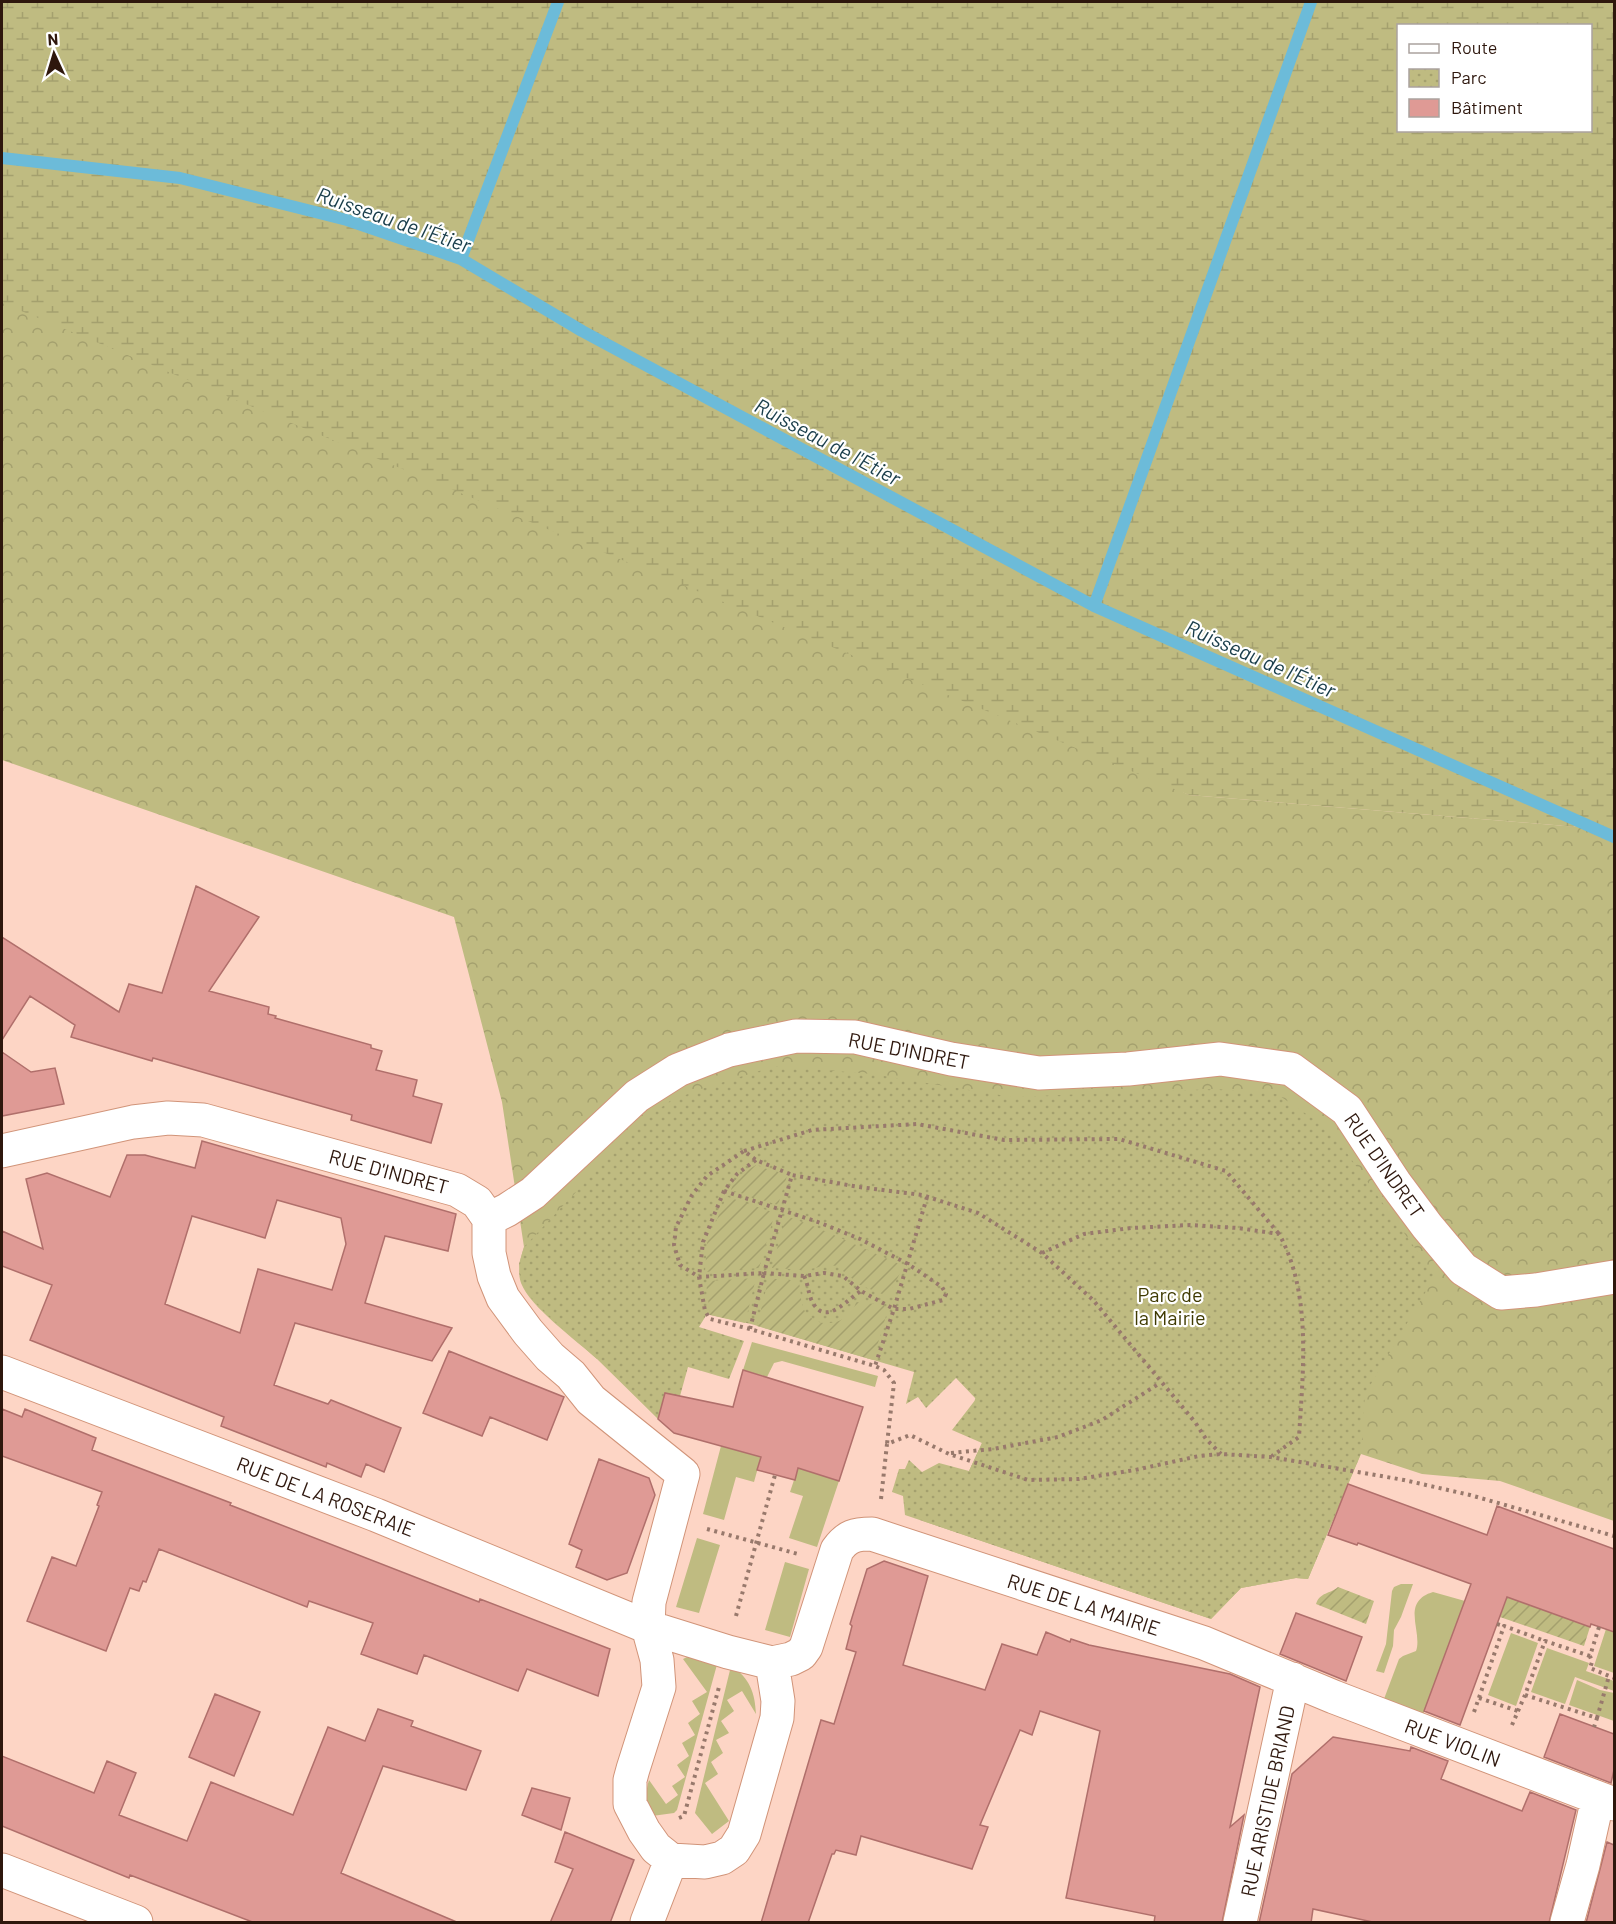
<svg xmlns="http://www.w3.org/2000/svg" width="1616" height="1924" viewBox="0 0 1616 1924" font-family="Barlow,sans-serif">
<style>
.grass{fill:#bfbb81}
.forest{fill:url(#forest-crowns)}
.wetland{fill:url(#wetland-marsh);fill-rule:evenodd}
.park{fill:url(#park-dots)}
.garden{fill:url(#garden-furrows)}
.lines{fill:none;stroke-linecap:round;stroke-linejoin:round}
.stream{stroke:#6cbbd9;stroke-width:12}
.building{fill:#df9a95;stroke:#b06f6b;stroke-width:1.5;fill-rule:evenodd}
.minor-casing{stroke:#d19479;stroke-width:35}
.path{stroke:#98796c;stroke-width:4;stroke-dasharray:3 4.5;stroke-linecap:butt}
.minor{stroke:#fff;stroke-width:33}
.labels{text-anchor:middle;dominant-baseline:central;stroke-width:4.5;stroke-linejoin:round;paint-order:stroke}
.street-label{font-size:20px;fill:#2e170d;stroke:#fff}
.park-label{font-size:20px;fill:#3f3a02;stroke:#fff}
.water-label{font-size:21px;font-style:italic;fill:#193d4a;stroke:#fff}
</style>
<defs>
<pattern id="forest-crowns" width="20" height="18" patternUnits="userSpaceOnUse" patternTransform="scale(1.5)"><rect width="20" height="18" fill="#bfbb81"/><path d="M2 6a3 3 0 1 1 6 0M12 15a3 3 0 1 1 6 0" fill="none" stroke="#a4a06e"/></pattern>
<pattern id="wetland-marsh" width="20" height="14" patternUnits="userSpaceOnUse" patternTransform="scale(1.5)"><rect width="20" height="14" fill="#bfbb81"/><path d="M1 5h8M5 5V1M11 12h8M15 12V8" fill="none" stroke="#a4a06e"/></pattern>
<pattern id="park-dots" width="8" height="8" patternUnits="userSpaceOnUse" patternTransform="scale(1.5)"><rect width="8" height="8" fill="#bfbb81"/><path d="M2 2h.1M6 6h.1" fill="none" stroke="#a4a06e" stroke-width="1.8" stroke-linecap="round"/></pattern>
<pattern id="garden-furrows" width="10" height="10" patternUnits="userSpaceOnUse" patternTransform="scale(1.5)"><rect width="10" height="10" fill="#bfbb81"/><path d="M-1 1l2-2M0 10L10 0M9 11l2-2" fill="none" stroke="#a4a06e"/></pattern>
</defs>
<rect width="100%" height="100%" fill="#fdd5c5"/>
<path class="grass" d="M752 1342 878 1376 875 1387 782 1361 774 1363 767 1377 743 1370Z
M721 1446 761 1457 754 1482 736 1477 724 1520 703 1514Z
M798 1468 839 1481 817 1547 789 1538 803 1496 790 1492Z
M697 1538 720 1545 699 1613 676 1607Z
M785 1562 809 1569 790 1637 765 1630Z
M1401 1584H1413L1401 1617 1394 1630 1393 1646 1384 1673 1376 1671 1386 1644 1392 1591 1394 1587Z
M1433 1592 1465 1601 1423 1715 1384 1699 1399 1659 1403 1656 1416 1651C1423 1632 1400 1602 1433 1592Z
M1606 1629 1614 1632V1673L1594 1666Z
M1511 1633 1538 1643 1516 1706 1488 1695Z
M1547 1648 1589 1663 1586 1671 1614 1681V1691L1575 1677 1565 1704 1531 1692Z
M689 1656 718 1661 677 1810 674 1813 652 1816C645 1803 645 1794 649 1780L666 1804 678 1795 672 1786 685 1777 677 1765 689 1756 682 1743 695 1735 688 1723 700 1714 692 1701 707 1692 683 1659Z
M731 1666C750 1678 755 1693 756 1714L742 1691 727 1700 734 1711 721 1721 729 1733 716 1740 723 1753 711 1762 718 1774 705 1783 729 1821 712 1834 695 1813Z
M1577 1680 1600 1690 1614 1693V1721L1569 1705Z"/>
<path class="forest" d="M2 206 1189 795 1614 830V1521L1500 1481 1422 1474 1361 1454 1308 1579 1296 1578 1241 1588 1211 1619 923 1521 938 1477 969 1471 982 1443 971 1425 975 1399 989 1374 990 1195 597 1359C577 1341 530 1307 521 1283 517 1271 520 1259 524 1247L502 1102 454 917 2 760Z"/>
<path class="wetland" d="M2 2H1614V830L1189 795 2 303ZM1398 26H1590V130H1398Z"/>
<path class="park" d="M775 1066 872 1074 1012 1097 1216 1089 1277 1094 1331 1131 1435 1276 1365 1394 1361 1453 1308 1579 1296 1578 1241 1588 1211 1619 905 1515 903 1496 892 1492 899 1469H905L909 1460 922 1472 939 1463 969 1471 982 1443 952 1430 976 1399 956 1378 926 1408 918 1397 906 1404 914 1372 751 1324 707 1314 699 1327 744 1341 729 1379 688 1367 680 1396 658 1419 597 1359 547 1315 532 1299 522 1284 519 1264 524 1247 644 1120 670 1101 701 1089Z"/>
<path class="garden" d="M756 1165 787 1176 778 1205 731 1190C734 1177 745 1172 756 1165Z
M728 1197 775 1213 759 1268 705 1272 707 1243 726 1198Z
M789 1217 818 1228 899 1264 902 1269 890 1293 887 1296 860 1285 837 1266 828 1265 806 1270 772 1268 785 1219Z
M756 1278 745 1323 710 1315 706 1283 708 1281Z
M775 1279H785L799 1283C802 1293 799 1305 807 1314 821 1331 851 1323 856 1302L883 1305 887 1309 886 1316 873 1360 757 1326 768 1281Z
M1338 1587 1374 1601 1366 1624 1316 1604C1320 1592 1330 1594 1338 1587Z
M1507 1597 1590 1627 1584 1646 1500 1617Z"/>
<g class="lines">
<path class="stream" d="M2 158 180 178 347 220 461 259 582 331 1094 606 1614 837
M461 259 558 2
M1094 606 1311 2"/>
</g>
<path class="building" d="M196 886 259 917 209 991 269 1007 268 1014 276 1016 275 1018 371 1045V1048L382 1051 376 1070 417 1080 413 1096 442 1104 431 1143 351 1120 352 1115 282 1095 153 1058 152 1061 71 1037 75 1025 30 996 2 1040V937L119 1012 129 984 162 993Z
M2 1052 31 1072 55 1068 64 1104 2 1116Z
M202 1141 456 1214 448 1251 385 1236 365 1303 452 1328 432 1361 295 1323 274 1385 328 1404 331 1400 401 1428 384 1472 366 1464 361 1477 327 1463 326 1467 221 1426 224 1417 30 1340 52 1285 2 1266V1231L43 1249 26 1179 47 1173 110 1197 127 1155H145L195 1168ZM277 1200 341 1218 346 1244 332 1290 258 1269 240 1333 165 1304 192 1216 265 1238Z
M449 1351 564 1397 547 1440 490 1417 482 1436 423 1413Z
M743 1370 863 1407 839 1481 798 1468 795 1480 757 1470 761 1457 674 1433 658 1419 665 1393 733 1407Z
M2 1409 22 1417 25 1409 96 1438 92 1450 231 1503 230 1505 479 1602 480 1599 610 1649 598 1696 527 1669 518 1691 424 1655 417 1674 361 1654 373 1623 309 1601 307 1607 159 1549 146 1582 143 1581 139 1591 130 1588 106 1651 27 1621 52 1557 76 1566 99 1506 97 1505 102 1492 2 1456Z
M599 1459 649 1478 655 1495 627 1573 607 1580 576 1567 582 1550 569 1544Z
M1348 1484 1487 1535 1497 1506 1614 1549V1632L1591 1624 1590 1627 1507 1597 1460 1725 1424 1711 1471 1584 1358 1543 1357 1545 1328 1535Z
M884 1561 928 1576 903 1665 985 1690 1002 1644 1037 1655 1046 1632 1070 1642 1071 1639 1089 1645 1230 1674 1260 1687 1230 1827 1244 1815 1222 1923H1154L1155 1916 1066 1898 1100 1731 1040 1711 1032 1735 1020 1730 980 1825 988 1827 972 1869 861 1836 856 1855 836 1850 834 1854H832L808 1923H761L821 1720 834 1724 856 1652 846 1649 852 1626 850 1624 867 1569Z
M1296 1613 1362 1637 1346 1681 1280 1654Z
M215 1694 260 1712 234 1776 189 1757Z
M378 1709 413 1721 411 1726 481 1751 466 1790 383 1766 341 1873 459 1923H255L130 1875 129 1878 2 1826V1756L94 1793 107 1761 136 1773 119 1815 187 1841 211 1782 293 1815 328 1727 365 1741Z
M1560 1714 1614 1734V1770L1611 1783 1544 1757Z
M1333 1737 1410 1751 1411 1747 1448 1761 1441 1779 1522 1811 1530 1792 1576 1810 1549 1923H1377L1313 1909 1311 1923H1259L1292 1774Z
M532 1788 570 1798 561 1830 522 1815Z
M565 1832 634 1860 610 1923H550L573 1869 555 1862Z
M1607 1842 1614 1845V1923H1586Z"/>
<g class="lines">
<g class="minor-casing">
<path id="minor" d="M2 1151 133 1122 168 1118 203 1120 457 1190 477 1202 489 1219
M489 1219 507 1210 533 1193 637 1096 678 1070 729 1050 796 1036 855 1037 951 1059 1039 1073 1128 1069 1220 1059 1291 1069 1347 1110 1395 1183 1427 1226 1463 1269 1501 1293 1536 1290 1614 1277
M489 1219V1253L494 1276 503 1298 528 1332 550 1357 571 1375 591 1400 683 1474 649 1602 648 1627 657 1660 659 1687 633 1769 630 1780V1804L644 1831 656 1848 671 1860 705 1862 722 1858 734 1850 744 1834 777 1718 778 1701 772 1663
M2 1372 376 1515 648 1627 728 1652 772 1663 791 1659 801 1654 806 1647 837 1550C847 1536 855 1534 872 1534L1204 1643 1334 1697 1614 1804
M2 1870 136 1922
M647 1922 671 1860
M1240 1922 1293 1679
M1567 1922 1583 1865 1598 1798"/>
</g>
<path class="path" d="M744 1151 812 1130 917 1124 1004 1140 1119 1139 1226 1171 1279 1234
M756 1160 737 1174 724 1191 818 1222 860 1239 908 1264 942 1287 946 1294 943 1300 909 1309H894L875 1366
M724 1191 703 1242 699 1277 764 1273 750 1329 875 1366 884 1370 894 1383 887 1444
M927 1197 894 1309 861 1291 843 1276 824 1273 804 1276 764 1273 792 1175 859 1187 922 1195 978 1213 1042 1253 1093 1300 1195 1422 1206 1439 1221 1454
M1042 1253 1084 1234 1131 1228 1190 1225 1238 1228 1279 1234C1312 1293 1303 1371 1299 1437L1272 1456
M804 1276C808 1284 808 1291 811 1299 824 1329 846 1300 861 1291
M750 1329 710 1319 705 1311 699 1277 680 1265 674 1245 676 1227 692 1195 707 1176 744 1151 756 1160 792 1175
M951 1453 993 1449 1058 1437 1102 1420 1160 1383
M881 1499 887 1444 910 1435 949 1454 1028 1480 1079 1479 1135 1470 1199 1456 1221 1454 1271 1457 1404 1480 1470 1495 1614 1536
M707 1529 798 1554
M736 1616 775 1475
M1497 1624 1504 1626
M1599 1627 1590 1656 1592 1662 1590 1668 1614 1678
M1590 1656 1545 1641 1525 1695 1597 1718 1594 1727
M1479 1698 1518 1711
M1474 1712 1504 1626 1545 1641
M1597 1718 1609 1676
M1512 1725 1525 1695
M679 1818 684 1816 719 1687"/>
<use href="#minor" class="minor"/>
</g>
<g class="labels">
<g class="street-label">
<text transform="translate(909 1050) rotate(11)">RUE D'INDRET</text>
<text transform="translate(1385 1165) rotate(55)">RUE D'INDRET</text>
<text transform="translate(389 1171) rotate(15)">RUE D'INDRET</text>
<text transform="translate(326 1496) rotate(21)">RUE DE LA ROSERAIE</text>
<text transform="translate(1084 1604) rotate(18)">RUE DE LA MAIRIE</text>
<text transform="translate(1453 1742) rotate(21)">RUE VIOLIN</text>
<text transform="translate(1267 1801) rotate(-78)">RUE ARISTIDE BRIAND</text>
</g>
<g class="park-label">
<text x="1170" y="1294">Parc de<tspan x="1170" dy="23">la Mairie</tspan></text>
</g>
<g class="water-label">
<text transform="translate(394 219) rotate(19)">Ruisseau de l'Étier</text>
<text transform="translate(828 441) rotate(28)">Ruisseau de l'Étier</text>
<text transform="translate(1261 658) rotate(24)">Ruisseau de l'Étier</text>
</g>
</g>
<rect width="1616" height="1924" fill="none" stroke="#2e170d" stroke-width="6"/>
<rect x="1397" y="24" width="195" height="108" fill="#ffffff" stroke="#aba29e" stroke-width="1.5"/>
<rect x="1409" y="44" width="30" height="9" fill="#ffffff" stroke="#aba29e" stroke-width="1.5"/>
<text x="1451" y="54" font-size="18" fill="#2e170d">Route</text>
<rect x="1409" y="69" width="30" height="18" fill="url(#park-dots)" stroke="#aba29e" stroke-width="1.5"/>
<text x="1451" y="84" font-size="18" fill="#2e170d">Parc</text>
<rect x="1409" y="99" width="30" height="18" fill="#df9a95" stroke="#aba29e" stroke-width="1.5"/>
<text x="1451" y="114" font-size="18" fill="#2e170d">Bâtiment</text>
<g transform="translate(54 54) rotate(356)" stroke="#ffffff" stroke-width="4.5" paint-order="stroke">
<path d="M0-4.5L10 22L0 15L-10 22Z" fill="#2e170d"/>
<text y="-9" font-size="16" font-weight="bold" text-anchor="middle" fill="#2e170d">N</text>
</g>
</svg>
